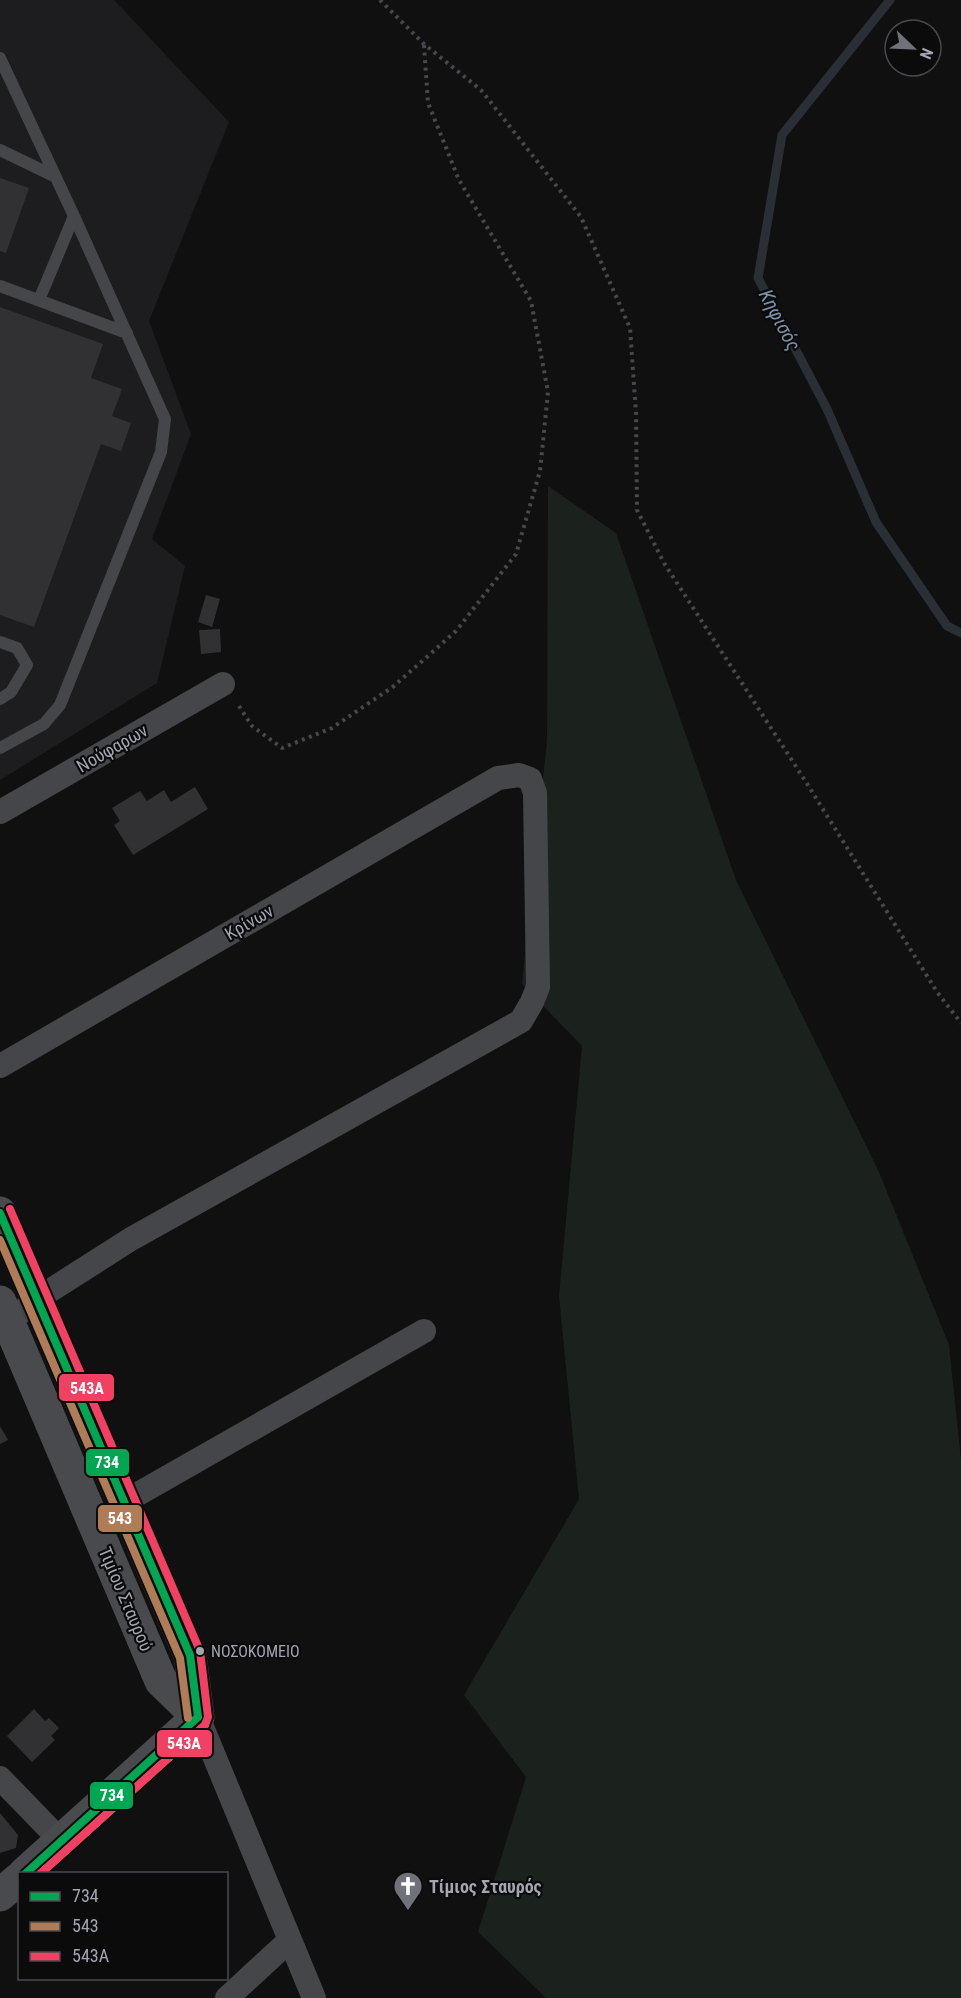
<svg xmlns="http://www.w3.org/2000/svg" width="961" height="1998" viewBox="0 0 961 1998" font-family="'Roboto Condensed',sans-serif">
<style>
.built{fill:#1d1d1f}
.green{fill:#1b211c}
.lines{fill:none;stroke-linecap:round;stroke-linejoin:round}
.stream{stroke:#292f35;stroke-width:9}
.building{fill:#313133}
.path{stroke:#47484b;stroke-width:4;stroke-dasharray:3 4.5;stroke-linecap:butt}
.lane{stroke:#45464a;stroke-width:12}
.street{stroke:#45464a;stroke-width:24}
.secondary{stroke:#494a4e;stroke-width:33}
.bus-1-casing{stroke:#0b0b0c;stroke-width:12}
.bus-2-casing{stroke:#0b0b0c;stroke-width:12}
.bus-3-casing{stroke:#0b0b0c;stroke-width:12}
.bus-1{stroke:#00a651;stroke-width:8}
.bus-2{stroke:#b07c57;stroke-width:8}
.bus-3{stroke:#f24062;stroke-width:8}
.bus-dot{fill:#a3a6b1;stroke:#0b0b0c;stroke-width:2}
.labels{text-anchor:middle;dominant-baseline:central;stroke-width:4.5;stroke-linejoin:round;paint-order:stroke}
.bus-label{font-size:16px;fill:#a3a6b1;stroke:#0b0b0c;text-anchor:start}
.street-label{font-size:18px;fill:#a3a6b1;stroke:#0b0b0c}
.poi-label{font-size:18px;font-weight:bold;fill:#a3a6b1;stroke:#0b0b0c;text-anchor:start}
.water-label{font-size:20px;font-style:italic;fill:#7c92aa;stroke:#0b0b0c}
.line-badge{stroke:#0b0b0c;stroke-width:2}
.badge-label{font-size:16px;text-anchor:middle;font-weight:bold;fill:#fff}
</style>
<rect width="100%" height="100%" fill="#101011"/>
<path class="built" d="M0 0H114L229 122 149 321 191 434 152 539 185 566 157 683 0 780Z"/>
<path class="green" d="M548 486 616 533 736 880 879 1172 949 1345 961 1460V1998H546L478 1932 526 1777 464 1695 579 1499 559 1296 582 1046 522 984 547 740Z"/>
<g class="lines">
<path class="stream" d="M890 0 782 135 758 278 827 409 876 522 947 626 961 633"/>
</g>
<path class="building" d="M0 178 29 188 6 253 0 251Z
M0 307 103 344 91 378 122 389 112 416 131 423 121 451 101 444 34 627 0 615Z
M206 595 220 599 212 627 198 622Z
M220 629 221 652 201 654 199 630Z
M195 787 208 809 133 855 114 825 120 821 112 808 140 791 147 801 164 790 171 802Z
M0 1426 8 1440 0 1444Z
M34 1709 45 1721 49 1718 59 1728 51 1736 55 1740 32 1762 7 1736Z
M0 1813 18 1835 16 1848 0 1853Z"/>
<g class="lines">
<path class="path" d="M380 0 424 44 481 90 581 217 630 328 636 413 637 510 664 563 806 782 937 992 961 1023
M239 706 252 726 282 748 332 728 394 686 456 631 516 554 540 471 548 392 531 301 459 180 428 103 424 45"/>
<path class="lane" d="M0 58 74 216 165 419 161 452 60 705 44 724 0 748
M0 150 56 177
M0 286 127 333
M39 300 74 216
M0 642 17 648 27 665 11 692 0 699"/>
<path class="street" d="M0 812 223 684
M0 1066 498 778 519 775 530 779 535 793 538 987 532 1002 521 1021 131 1239 37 1299 0 1329
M124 1502 424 1331
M198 1717 314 1998
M0 1778 61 1841
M227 1998 290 1940"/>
<path class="secondary" d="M0 1213 190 1655 198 1717
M0 1302 161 1681 198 1717
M24 1874 198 1717
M0 1895 20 1878"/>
<g class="bus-1-casing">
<path id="bus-1" d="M0 1213 190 1655 198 1717
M25 1874 198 1717"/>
</g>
<g class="bus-2-casing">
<path id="bus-2" d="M0 1240 180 1658 188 1718
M40 1874 205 1725"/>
</g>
<g class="bus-3-casing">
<path id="bus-3" d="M10 1209 200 1651 208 1717 205 1725 40 1874"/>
</g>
<use href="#bus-1" class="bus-1"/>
<use href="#bus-2" class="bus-2"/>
<use href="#bus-3" class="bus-3"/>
</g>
<defs>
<g id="church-pin" transform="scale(1.5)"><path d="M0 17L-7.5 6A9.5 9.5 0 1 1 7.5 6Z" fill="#707279" stroke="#0b0b0c"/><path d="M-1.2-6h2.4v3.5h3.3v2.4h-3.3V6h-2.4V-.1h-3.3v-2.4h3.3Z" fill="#fff"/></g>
</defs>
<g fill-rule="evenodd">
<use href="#church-pin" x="408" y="1886"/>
</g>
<circle class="bus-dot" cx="200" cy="1651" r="5"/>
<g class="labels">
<g class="bus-label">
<text x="211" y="1651">ΝΟΣΟΚΟΜΕΙΟ</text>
</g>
<g class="street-label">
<text transform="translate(112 748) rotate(-30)">Νούφαρων</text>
<text transform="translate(249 922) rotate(-30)">Κρίνων</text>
<text transform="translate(126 1599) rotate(67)">Τιμίου Σταυρού</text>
</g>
<g class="poi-label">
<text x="429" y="1886">Τίμιος Σταυρός</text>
</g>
<g class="water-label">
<text transform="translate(780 320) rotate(62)">Κηφισός</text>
</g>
</g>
<g class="line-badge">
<rect x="58" y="1373" width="57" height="29" rx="6" fill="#f24062"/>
<rect x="85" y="1448" width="45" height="29" rx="6" fill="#00a651"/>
<rect x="97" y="1504" width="46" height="29" rx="6" fill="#b07c57"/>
<rect x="156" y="1729" width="57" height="29" rx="6" fill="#f24062"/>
<rect x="89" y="1781" width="45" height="29" rx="6" fill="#00a651"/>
</g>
<g class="badge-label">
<text x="87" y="1394">543A</text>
<text x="107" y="1468">734</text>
<text x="120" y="1524">543</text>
<text x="184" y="1749">543A</text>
<text x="112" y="1801">734</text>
</g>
<rect x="18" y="1872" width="210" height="108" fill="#0b0b0c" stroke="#48494e" stroke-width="1.5"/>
<rect x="30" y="1892" width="30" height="9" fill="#00a651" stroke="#48494e" stroke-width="1.5"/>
<text x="72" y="1902" font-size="18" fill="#a3a6b1">734</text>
<rect x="30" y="1922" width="30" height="9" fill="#b07c57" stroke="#48494e" stroke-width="1.5"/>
<text x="72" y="1932" font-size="18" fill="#a3a6b1">543</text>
<rect x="30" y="1952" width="30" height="9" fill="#f24062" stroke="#48494e" stroke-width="1.5"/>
<text x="72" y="1962" font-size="18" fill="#a3a6b1">543A</text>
<g transform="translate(913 48) rotate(113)"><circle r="28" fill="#0b0b0c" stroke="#48494e" stroke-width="1.5"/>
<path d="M0-4.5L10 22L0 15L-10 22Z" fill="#707279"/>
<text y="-9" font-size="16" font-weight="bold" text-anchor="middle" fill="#a3a6b1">N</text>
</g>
</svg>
